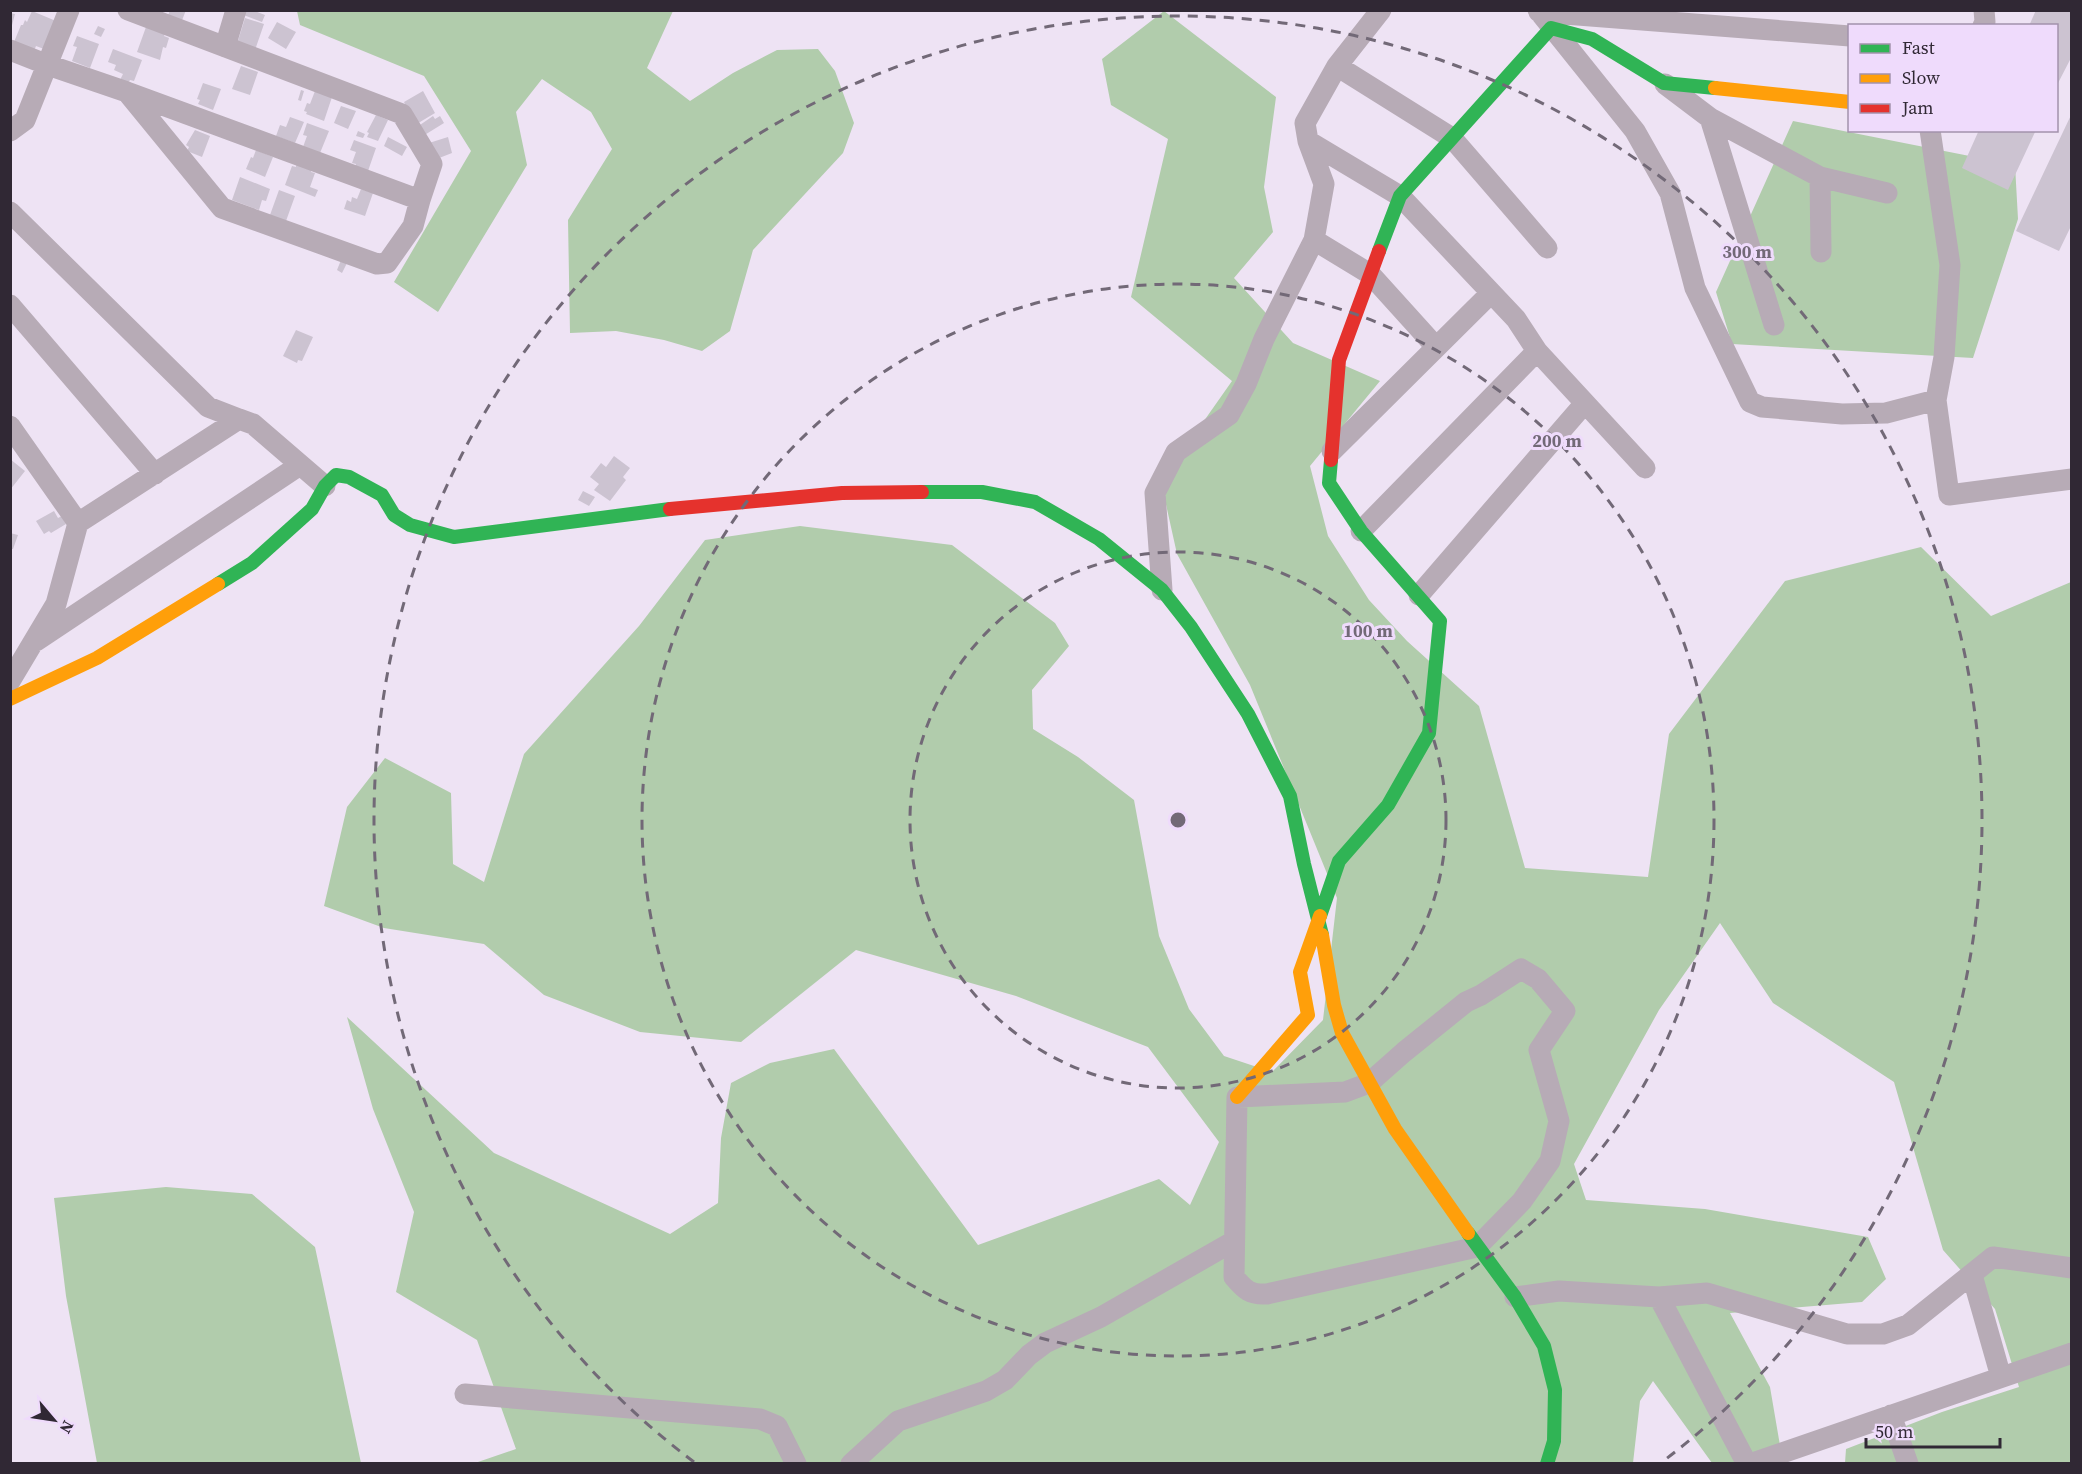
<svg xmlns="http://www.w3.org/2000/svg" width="2082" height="1474" viewBox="0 0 2082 1474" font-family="'Source Serif 4',serif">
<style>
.forest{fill:#b1ccac}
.building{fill:#ccc3d1}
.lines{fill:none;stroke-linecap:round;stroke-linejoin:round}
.street{stroke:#b7abb6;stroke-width:21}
.fast{stroke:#30b455;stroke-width:14}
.slow{stroke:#ff9f0a;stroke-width:14}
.jam{stroke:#e5322d;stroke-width:14}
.ring{fill:none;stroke:#726977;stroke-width:3;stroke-dasharray:10 8}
.centre{fill:#726977;stroke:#efdbfc;stroke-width:3}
.ring-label{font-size:18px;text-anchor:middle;font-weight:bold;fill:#726977;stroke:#efdbfc;stroke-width:6;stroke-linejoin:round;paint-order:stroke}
</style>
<rect width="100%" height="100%" fill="#eee3f4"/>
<path class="forest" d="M297 11H673L647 68 690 101 733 73 777 50 818 49 835 71 854 123 843 153 753 250 730 331 702 351 664 340 616 331 570 333 568 220 612 149 591 112 542 79 516 112 527 165 438 312 394 282 471 151 424 76 300 25Z
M1164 11 1276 97 1264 187 1273 232 1234 278 1293 343 1380 381 1310 466 1328 536 1369 600 1407 641 1479 706 1525 868 1648 877 1669 734 1785 581 1921 547 1991 616 2071 582V1461L2069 1464 1845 1463 1846 1449 1942 1412 2019 1387 1995 1309 1943 1250 1894 1082 1773 1003 1720 923 1659 1010 1574 1164 1586 1200 1705 1209 1868 1237 1886 1279 1862 1302 1730 1313 1770 1387 1783 1463H1712L1653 1381 1640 1401 1633 1463H475L516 1449 477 1340 396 1292 414 1212 373 1109 347 1017 494 1153 670 1234 718 1203 721 1138 731 1083 770 1063 834 1049 978 1245 1159 1179 1190 1205 1219 1142 1148 1047 1016 996 856 950 741 1042 640 1032 544 995 484 944 384 928 324 906 347 807 385 758 451 793 453 864 484 882 524 754 639 626 705 540 800 526 952 545 1055 623 1069 646 1032 690 1033 729 1078 757 1134 800 1159 936 1189 1009 1224 1056 1272 1072 1323 1020 1337 898 1250 685 1177 554 1161 482 1232 381 1131 297 1168 139 1111 105 1102 59Z
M1793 121 2015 165 2018 219 1973 358 1732 344 1716 292Z
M166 1187 252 1194 315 1247 361 1463H97L66 1296 54 1198Z"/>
<path class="building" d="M170 10H186L181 23 167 18Z
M242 10H252L265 15 262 22 241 14Z
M2036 10H2072V56L2056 87V26H2029Z
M32 11 56 21 44 49 36 46 34 51 14 42 21 25H23L25 20 27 22Z
M10 13 15 14 11 29H10Z
M245 18 264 24 255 50 237 44Z
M277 22 296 32 286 49 268 38Z
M98 26 105 29 101 37 94 34Z
M146 27 165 34 164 36 169 38 166 48 163 47 160 60 137 52Z
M77 36 99 44 90 68 72 61 77 47 73 46Z
M113 49 142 60 134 81 130 80 128 83 120 80 123 74 114 70 116 65 108 62Z
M241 66 258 72 250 95 232 89Z
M203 83 221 89 213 110 198 104 200 100 197 99Z
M301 90 304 91 301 101 298 100Z
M315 91 332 97 324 121 306 114 307 112 304 111 307 103 310 104Z
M423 91 435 113 415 125 404 102Z
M341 106 356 111 348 129 334 123Z
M2072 113V224L2059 251 2016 231Z
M376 115 388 120 378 141 367 137 369 133 367 132Z
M433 116 435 119 440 116 444 123 423 136 417 127Z
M290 117 304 122 295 143 276 136 280 125 286 127Z
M307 123 329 131 320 153 303 147 307 136 303 135Z
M195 130 210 136 202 157 187 151 189 147 186 145Z
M1979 130H2036L2008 190 1962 168Z
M358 131 365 134 363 138 356 136Z
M388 137 407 147 402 156 384 146Z
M448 137 452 153 434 160 429 143Z
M354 140 376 148 368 171 355 167 356 164 352 163 356 152 350 150Z
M256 150 273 157 265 177 246 169 251 157 253 158Z
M296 165 312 169 311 172 315 173 310 187 318 190 315 197 285 185 292 166 296 167Z
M240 177 270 189 266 201 262 200 259 210 232 200Z
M361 189 373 193 365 216 344 209 347 200 351 202 352 197 357 199Z
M279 190 295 196 286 221 270 215Z
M341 260 347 263 342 273 337 270Z
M296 330 313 337 302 361 298 360 297 363 283 356Z
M614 456 630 468 623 477 626 480 610 501 594 490 599 484 590 477 601 463 606 467Z
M10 459 25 471 10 490Z
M583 491 595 497 589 506 578 500Z
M54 511 58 518 62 516 66 524 51 533 49 531 44 534 36 521Z
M10 533 18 535 13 549H10Z"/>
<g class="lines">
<path class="street" d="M128 10 402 114 432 164 420 200
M1538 10 1635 131 1670 193 1695 288 1750 402 1762 407 1842 414 1886 413 1936 400
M1539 12 1850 36
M1983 26 1985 22 1984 10
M225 47 236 10
M10 50 48 65 127 92 420 200 413 226 387 263 377 264 222 208 127 92
M1337 66 1452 138 1547 248
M1665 84 1710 118 1820 177 1887 193
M1710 118 1774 325
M1930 130 1950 265 1944 357 1936 400 1949 495 2072 479
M10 131 25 120 69 10
M1308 141 1400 196 1516 319 1537 351 1645 468
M1820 177 1821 252
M10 212 208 407 239 419
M1314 240 1370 274 1436 347
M10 305 155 474
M10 426 78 523
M1332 451 1491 293
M1361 531 1537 351
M1162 590 1155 493 1176 452 1229 415 1246 384 1264 339 1314 240 1324 184 1308 141 1305 123 1337 66 1381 10
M1419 595 1585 403
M36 641 300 465
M10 681 56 604 78 523 239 419 253 424 325 486
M1521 969 1538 979 1565 1011 1539 1050 1559 1121 1550 1161 1522 1201 1477 1247 1267 1294C1250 1295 1245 1290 1234 1277L1237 1097 1345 1092 1369 1083 1404 1052 1466 1002 1481 995Z
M1972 1275 2001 1377
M1515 1297 1559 1291 1659 1297 1707 1293 1847 1334H1883L1908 1325 1993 1257 2072 1268
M1659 1297 1747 1464
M465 1394 760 1419 777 1426 796 1464
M1891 1415 1908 1464
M851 1464 898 1421 986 1391 1005 1380 1029 1355 1045 1343 1101 1317 1234 1241
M1750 1464 2072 1353"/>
<path class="fast" d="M1379 251 1400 196 1551 28 1592 39 1664 83 1715 88
M922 492H982L1035 502 1099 539 1162 590 1191 627 1248 714 1290 796 1304 864 1322 935
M218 584 252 563 312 509 325 486 336 475 349 477 382 495 394 515 410 525 454 537 670 509
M1320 916 1339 861 1388 805 1429 733 1440 621 1361 531 1329 483 1331 460
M1468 1233 1515 1297 1544 1346 1555 1390 1554 1441 1547 1464"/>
<path class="slow" d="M1715 88 1850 102
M10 699 97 658 218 584
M1322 935 1334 1005 1342 1033 1395 1129 1468 1233
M1237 1097 1308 1015 1300 972 1320 916"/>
<path class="jam" d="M1331 460 1339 360 1379 251
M670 509 842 493 922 492"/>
</g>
<g class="ring">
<circle cx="1178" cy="820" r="268"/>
<circle cx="1178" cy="820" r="536"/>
<path d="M694 1462A804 804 0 1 1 1662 1462"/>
</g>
<circle cx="1178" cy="820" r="9" class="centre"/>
<g class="ring-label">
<text x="1747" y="258">300 m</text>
<text x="1557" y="447">200 m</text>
<text x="1368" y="637">100 m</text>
</g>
<rect width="2082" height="1474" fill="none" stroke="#302834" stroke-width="24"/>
<rect x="1848" y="24" width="210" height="108" fill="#efdbfc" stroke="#a393ac" stroke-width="1.5"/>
<rect x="1860" y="44" width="30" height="9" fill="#30b455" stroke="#a393ac" stroke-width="1.5"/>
<text x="1902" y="54" font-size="18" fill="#302834">Fast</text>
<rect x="1860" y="74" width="30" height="9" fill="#ff9f0a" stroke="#a393ac" stroke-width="1.5"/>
<text x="1902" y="84" font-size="18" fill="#302834">Slow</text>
<rect x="1860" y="104" width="30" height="9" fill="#e5322d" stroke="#a393ac" stroke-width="1.5"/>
<text x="1902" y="114" font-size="18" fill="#302834">Jam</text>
<g transform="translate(54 1420) rotate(119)" stroke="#efdbfc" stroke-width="4.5" paint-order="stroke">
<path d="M0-4.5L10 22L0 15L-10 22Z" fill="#302834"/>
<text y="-9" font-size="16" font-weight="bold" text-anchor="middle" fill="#302834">N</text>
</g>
<path d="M1866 1438v9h134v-9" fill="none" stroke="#302834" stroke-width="3"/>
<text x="1875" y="1438" font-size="18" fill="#302834" stroke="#efdbfc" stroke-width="4.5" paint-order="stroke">50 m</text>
</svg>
